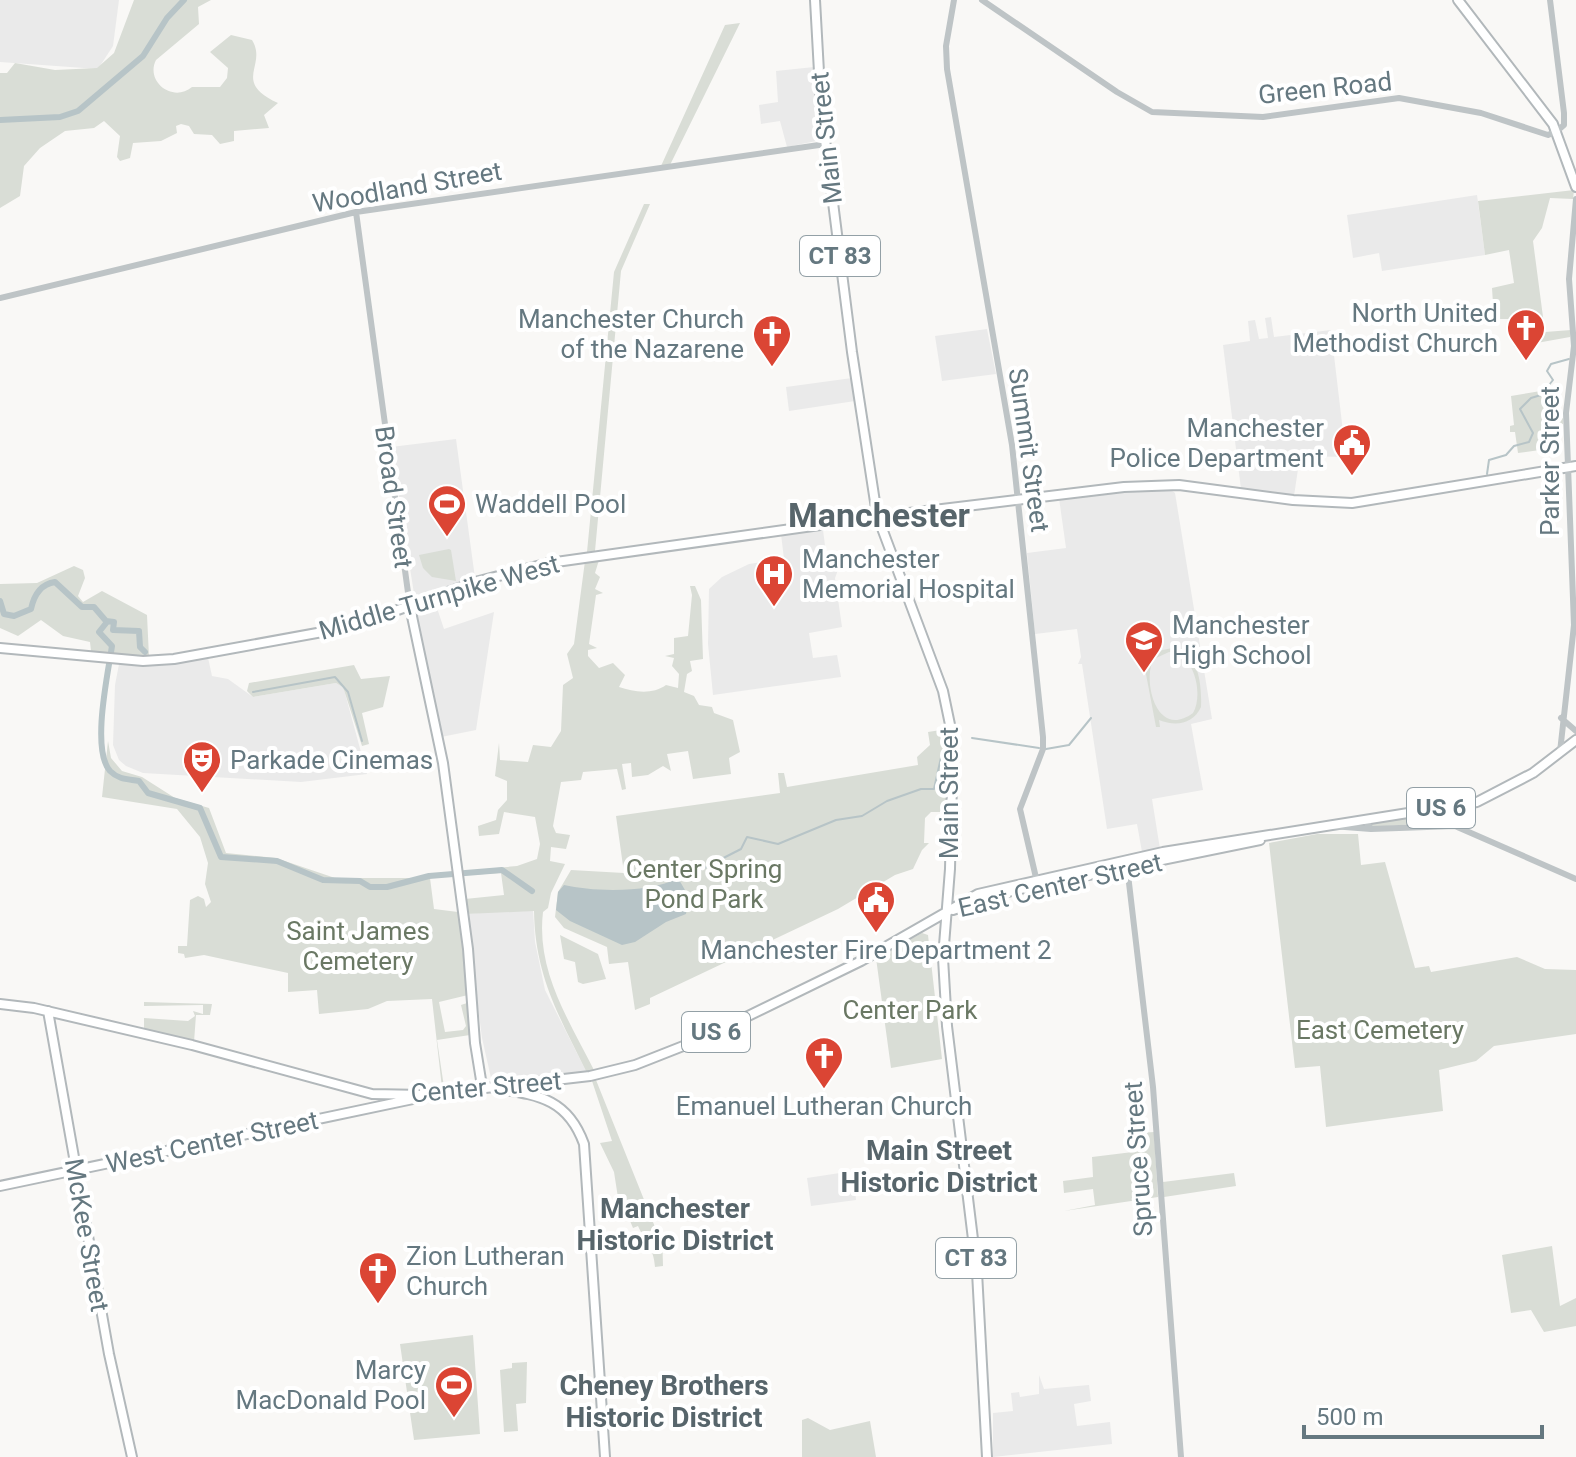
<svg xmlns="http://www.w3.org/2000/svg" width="1576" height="1457" viewBox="0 0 1576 1457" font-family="Roboto,sans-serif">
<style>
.built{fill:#eaeaea}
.green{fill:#d9ddd6;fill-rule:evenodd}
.water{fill:#b7c4c7}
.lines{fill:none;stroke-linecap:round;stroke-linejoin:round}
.stream{stroke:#b7c4c7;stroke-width:2}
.river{stroke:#b7c4c7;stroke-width:6}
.major-casing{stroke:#b2b8bb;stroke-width:12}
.minor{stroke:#bec4c6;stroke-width:6}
.major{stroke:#fff;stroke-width:8}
.labels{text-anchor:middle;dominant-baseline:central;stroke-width:8;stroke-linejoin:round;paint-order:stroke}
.shield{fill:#fff;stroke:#93a0a6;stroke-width:2}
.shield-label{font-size:24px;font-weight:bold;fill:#657880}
.street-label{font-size:26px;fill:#657880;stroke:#fff}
.poi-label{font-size:26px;fill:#657880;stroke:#fff;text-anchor:start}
.park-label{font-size:26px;fill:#6a7864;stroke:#fff}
.neighbourhood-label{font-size:28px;font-weight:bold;fill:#57656b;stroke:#fff}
.district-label{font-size:34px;font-weight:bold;fill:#57656b;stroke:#fff}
</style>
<rect width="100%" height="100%" fill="#f9f8f6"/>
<path class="built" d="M0 0H119L113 46 98 69 0 62Z
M814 67 821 140 787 147 780 121 761 124 759 105 778 102 776 71Z
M1477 195 1485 255 1382 271 1379 253 1353 258 1347 215Z
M1271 317 1274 337 1331 330 1346 457 1300 456 1294 496 1241 489 1223 345 1250 341 1248 321 1255 320 1259 339 1268 338 1265 318Z
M987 329 996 374 942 381 935 336Z
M852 378 855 401 789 411 786 387Z
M456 439 475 578 415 600 391 447Z
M1170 489 1175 493 1212 719 1191 724 1203 790 1152 799 1160 849 1142 852 1137 824 1107 829 1082 664H1078L1081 657 1077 629 1035 634 1027 553 1066 548 1059 498Z
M823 530 826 553 837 560 839 567 835 578 842 627 809 633 813 658 837 655 841 677 713 695 708 644 709 589 722 577 749 564 784 559 781 534Z
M435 602 444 629 494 612 476 730 441 737 416 612Z
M207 653 212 676 228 679 253 697 336 683 343 686 367 774 301 782 143 773 126 766 119 760 113 745 115 685 120 659Z
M533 909 535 942 545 990 587 1073 491 1078 482 1038 466 914Z
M853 1171 856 1200 811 1206 807 1178Z
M1039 1375 1044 1389 1089 1385 1091 1401 1074 1404 1077 1426 1110 1422 1112 1444 993 1457V1413L1013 1411 1011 1393 1019 1392 1020 1397 1039 1394Z"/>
<path class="green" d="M134 0H211L198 7 199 24 156 60C145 82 173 103 192 87H220L227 78 228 68 210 52 231 35 252 40C268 66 231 81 278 103L264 115 269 128 234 131V141L220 144 212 135 194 134 189 126 181 124 176 126 177 133 161 141 133 143 130 158 120 161 117 157 120 136 104 121 94 128 65 131 40 148 24 166 20 196 0 208V73H7L15 63 55 70 97 68 114 53Z
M740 23 670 165 661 166 725 25Z
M1574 190 1573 199 1550 198 1542 228 1533 241 1545 332 1571 330 1570 337 1514 347 1511 319H1494L1492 288 1514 283 1509 250 1485 255 1478 201Z
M644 204H650L621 271 595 551 587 552 614 272Z
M1547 390 1544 421 1563 418V424L1544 426 1540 450 1518 453 1515 432H1510V426L1514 425 1511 396Z
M449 549 451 550 456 581 432 577 423 568 419 555Z
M599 560 595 573 600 577 595 589 603 593 596 595 589 644 597 648 588 650V656L599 668 613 663 625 675 619 687C634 692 652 695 666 685L678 688 679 674 672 666 674 658 665 656 674 654V638L688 636 692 595 690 586H695L701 600 703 659 690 661 692 671 687 674 684 692 694 696 699 705 712 707 714 713 733 720 740 752 729 758 731 774 693 779 688 751 667 754 671 771 663 766 648 775 632 777 631 763 622 764 626 789 622 790 617 769 583 772 581 780 561 782 553 826 556 833 570 835 566 849 551 847 550 861 565 864 551 893 548 908 543 912C536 972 569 1020 595 1072L587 1073C559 1016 535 976 534 911L466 914 465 899 504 895 501 873 468 875 464 871 517 866 537 859 540 844 535 817 504 812 499 834 479 836 478 826 496 820 498 810 507 800V781L495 776 499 743 500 760 528 762 533 745 551 747 561 731 563 685 573 678 567 654 574 644 585 561Z
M74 566 83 570 85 578 78 596 83 602 102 591 147 615 149 657 91 651 90 642 63 636 41 620 18 636 0 628V584L37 583Z
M1172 648C1199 651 1202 685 1201 707 1193 724 1176 727 1159 720L1160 727H1156L1142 653 1146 652 1148 659 1158 651ZM1169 652C1194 652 1204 694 1193 713 1155 741 1142 677 1154 659Z
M354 665 361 679 390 676 383 707 362 713 369 744 362 746 343 687 336 683 253 697 247 691 249 683Z
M947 729 948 812H931L925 818 924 843H929L922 850 913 869 895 875 838 909 650 998V1004L635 1010 628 962 609 964 607 947 564 928 555 917 558 892 571 870 624 873 616 816 780 793 778 773H784L787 787 918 765 917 757 930 745 928 732Z
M108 741 111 758 122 771 142 777 175 798 209 808 226 853 276 858 335 878H430L434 909 458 912 468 995 439 1002 445 1032 463 1030 466 1026 461 1005 467 1003 470 1035 437 1040 444 1087 442 1088 432 999 387 1001 368 1009 319 1014 317 990 288 992V973L204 955 185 958 184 954 178 953V946H187L190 900 198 896 204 899 206 907 211 902 205 884 208 863 200 837 177 809 102 797Z
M1467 808 1468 827 1447 822 1372 827 1369 823Z
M1317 834H1358L1361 865 1385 862 1415 968 1429 966 1431 972 1517 957 1545 969 1576 970V1034L1494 1046 1476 1061 1439 1070 1443 1111 1326 1127 1320 1066 1295 1068 1269 843Z
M922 933 928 935 942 1059 891 1068 876 958Z
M560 935 598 954 606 979 583 984 578 982 575 962 564 959Z
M144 1002 212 1004 210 1015H196L194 1042 144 1031V1018L188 1021 195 1016 193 1011 203 1014V1005L144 1006Z
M596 1080 657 1232 662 1231 663 1266 655 1267C654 1248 644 1240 638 1226L633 1228 623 1204H619L614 1172 600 1143 612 1141 592 1081Z
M1154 1132 1158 1197 1064 1211 1095 1205 1093 1189 1064 1193 1063 1181 1093 1177 1092 1157 1141 1151 1139 1133Z
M1234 1173 1236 1186 1164 1197 1163 1182Z
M1552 1246 1560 1306 1576 1298V1326L1544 1332 1531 1310 1511 1313 1502 1255Z
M473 1335 480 1434 414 1440 400 1344Z
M527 1362 526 1403 516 1404 518 1431 504 1432 500 1370 512 1368V1363Z
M808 1418 830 1430 870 1421 876 1457H802V1420Z"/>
<path class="water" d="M678 878 689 897 686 914 666 922 635 942 622 945 570 921 556 910 558 892 564 885C594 892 651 893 678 878Z"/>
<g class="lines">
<path class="stream" d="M1487 474 1489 460 1506 455 1514 446 1529 442 1533 433 1520 409 1531 398 1541 395 1553 380 1547 371 1551 364 1569 359
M253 692 335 677 348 692 362 741
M972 738 1039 748
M1046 749 1069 745 1091 718
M698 871 741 849 747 837 778 844 836 820 862 816 887 801 921 789H934L942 753"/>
<path class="river" d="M0 120 60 117 78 111 143 56 167 18 184 0
M0 601 4 614 14 616 31 609C34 595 41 584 55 582L82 607H94L106 621 114 622 113 630 139 631 140 647 145 652
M107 622 99 632 112 646C108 673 91 750 110 771 119 780 128 779 139 781L148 793 200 808 221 857 277 861 323 880 360 881 370 887H387L429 876 502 870 532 891"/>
<g class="major-casing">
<path id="major" d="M815 0 821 108 852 352 877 515 943 691 953 739 950 869 943 958 947 1026 977 1272 987 1457
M1458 0 1553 124 1576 187
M410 607 443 763 468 949 475 1043 481 1080 485 1087
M0 648 143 661 174 659 350 627 479 581 549 563 884 516 1124 487 1179 485 1293 500 1352 503 1576 466
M953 910 1011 891 1260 840
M0 1004 34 1008 192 1045 372 1094 424 1095 590 1076 635 1065 701 1039 861 961 978 894 1163 852 1477 802 1533 773 1576 740
M48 1011 109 1354 132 1457
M494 1088C536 1095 567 1097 584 1144L605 1457
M0 1186 418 1098"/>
</g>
<path class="minor" d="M954 0 946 46 947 69 1012 445 1043 737V749L1020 809 1037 882
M982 0 1117 92 1152 112 1263 117 1399 98 1481 113 1548 135 1557 131
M1550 0 1564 113V125L1557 131
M356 212 410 607
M0 298 356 212 826 144
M1561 718 1576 731
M1560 752 1574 625 1566 413 1574 346 1569 279 1576 199
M1365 820 1371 829 1455 826 1576 879
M1332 826 1371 829
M1127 866 1153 1087 1181 1457"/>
<use href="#major" class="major"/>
</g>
<defs>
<g id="church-pin" transform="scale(2)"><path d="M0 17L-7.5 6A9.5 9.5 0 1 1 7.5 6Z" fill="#db4534" stroke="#fff"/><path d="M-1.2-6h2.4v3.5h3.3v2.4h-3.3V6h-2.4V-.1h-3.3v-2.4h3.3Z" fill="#fff"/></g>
<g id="civic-pin" transform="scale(2)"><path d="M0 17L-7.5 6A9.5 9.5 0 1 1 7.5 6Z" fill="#db4534" stroke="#fff"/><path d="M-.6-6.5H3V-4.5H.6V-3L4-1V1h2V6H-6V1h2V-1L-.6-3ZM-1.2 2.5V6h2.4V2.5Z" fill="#fff"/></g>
<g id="stadium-pin" transform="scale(2)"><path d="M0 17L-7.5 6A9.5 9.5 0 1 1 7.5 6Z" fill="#db4534" stroke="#fff"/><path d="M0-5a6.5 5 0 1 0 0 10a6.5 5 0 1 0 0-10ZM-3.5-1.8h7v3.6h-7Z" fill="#fff"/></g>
<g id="hospital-pin" transform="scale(2)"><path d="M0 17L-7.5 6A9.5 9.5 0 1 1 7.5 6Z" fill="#db4534" stroke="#fff"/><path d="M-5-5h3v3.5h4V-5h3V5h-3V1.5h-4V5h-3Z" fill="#fff"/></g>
<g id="school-pin" transform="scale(2)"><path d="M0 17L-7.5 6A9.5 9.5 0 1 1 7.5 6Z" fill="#db4534" stroke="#fff"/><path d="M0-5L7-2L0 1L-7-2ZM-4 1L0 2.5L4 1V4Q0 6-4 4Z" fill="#fff"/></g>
<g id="theatre-pin" transform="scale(2)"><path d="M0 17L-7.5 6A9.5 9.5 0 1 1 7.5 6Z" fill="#db4534" stroke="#fff"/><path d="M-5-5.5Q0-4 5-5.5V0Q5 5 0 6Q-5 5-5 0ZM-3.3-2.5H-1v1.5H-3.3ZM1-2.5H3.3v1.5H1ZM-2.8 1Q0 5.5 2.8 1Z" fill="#fff"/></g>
</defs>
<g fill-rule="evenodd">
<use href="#church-pin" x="1526" y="328"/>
<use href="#church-pin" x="772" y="334"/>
<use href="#civic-pin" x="1352" y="443"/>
<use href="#stadium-pin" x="447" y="504"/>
<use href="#hospital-pin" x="774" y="574"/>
<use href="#school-pin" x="1144" y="640"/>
<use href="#theatre-pin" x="202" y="760"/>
<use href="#civic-pin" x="876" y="900"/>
<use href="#church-pin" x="824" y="1056"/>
<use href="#church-pin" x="378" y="1271"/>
<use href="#stadium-pin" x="454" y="1385"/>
</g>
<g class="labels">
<g class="shield">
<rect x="800" y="236" width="80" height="40" rx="6"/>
<rect x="1407" y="788" width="68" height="40" rx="6"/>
<rect x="682" y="1012" width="68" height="40" rx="6"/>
<rect x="936" y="1238" width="80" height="40" rx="6"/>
</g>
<g class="shield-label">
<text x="840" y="256">CT 83</text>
<text x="1441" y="808">US 6</text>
<text x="716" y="1032">US 6</text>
<text x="976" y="1258">CT 83</text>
</g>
<g class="street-label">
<text transform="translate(1325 88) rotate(-6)">Green Road</text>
<text transform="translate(826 138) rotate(-96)">Main Street</text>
<text transform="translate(407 187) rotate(-10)">Woodland Street</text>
<text transform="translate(1029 450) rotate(82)">Summit Street</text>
<text transform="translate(1550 461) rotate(-90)">Parker Street</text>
<text transform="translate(394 497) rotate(82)">Broad Street</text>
<text transform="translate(439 597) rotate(-16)">Middle Turnpike West</text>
<text transform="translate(949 793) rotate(-90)">Main Street</text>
<text transform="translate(1060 885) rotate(-13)">East Center Street</text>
<text transform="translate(486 1087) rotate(-5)">Center Street</text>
<text transform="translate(212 1142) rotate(-12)">West Center Street</text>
<text transform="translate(1138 1159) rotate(-94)">Spruce Street</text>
<text transform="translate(87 1235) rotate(80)">McKee Street</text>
</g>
<g class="poi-label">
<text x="1498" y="313" text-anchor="end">North United<tspan x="1498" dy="30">Methodist Church</tspan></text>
<text x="744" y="319" text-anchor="end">Manchester Church<tspan x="744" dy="30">of the Nazarene</tspan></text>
<text x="1324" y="428" text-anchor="end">Manchester<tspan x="1324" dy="30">Police Department</tspan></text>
<text x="475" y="504">Waddell Pool</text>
<text x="802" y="559">Manchester<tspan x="802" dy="30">Memorial Hospital</tspan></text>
<text x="1172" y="625">Manchester<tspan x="1172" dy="30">High School</tspan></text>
<text x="230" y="760">Parkade Cinemas</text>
<text x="876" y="950" text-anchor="middle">Manchester Fire Department 2</text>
<text x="824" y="1106" text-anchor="middle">Emanuel Lutheran Church</text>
<text x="406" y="1256">Zion Lutheran<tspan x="406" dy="30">Church</tspan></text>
<text x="426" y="1370" text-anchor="end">Marcy<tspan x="426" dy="30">MacDonald Pool</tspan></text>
</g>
<g class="park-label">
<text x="704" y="869">Center Spring<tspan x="704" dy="30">Pond Park</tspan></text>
<text x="358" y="931">Saint James<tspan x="358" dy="30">Cemetery</tspan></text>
<text x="910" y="1010">Center Park</text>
<text x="1380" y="1030">East Cemetery</text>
</g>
<g class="neighbourhood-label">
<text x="939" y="1150">Main Street<tspan x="939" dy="32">Historic District</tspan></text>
<text x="675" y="1208">Manchester<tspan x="675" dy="32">Historic District</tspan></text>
<text x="664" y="1385">Cheney Brothers<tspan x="664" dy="32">Historic District</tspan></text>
</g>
<g class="district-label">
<text x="879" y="515">Manchester</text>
</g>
</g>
<path d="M1304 1425v12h238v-12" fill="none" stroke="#657880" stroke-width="4"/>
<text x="1316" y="1425" font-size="24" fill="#657880" stroke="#ffffff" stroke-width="6" paint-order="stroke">500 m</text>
</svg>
